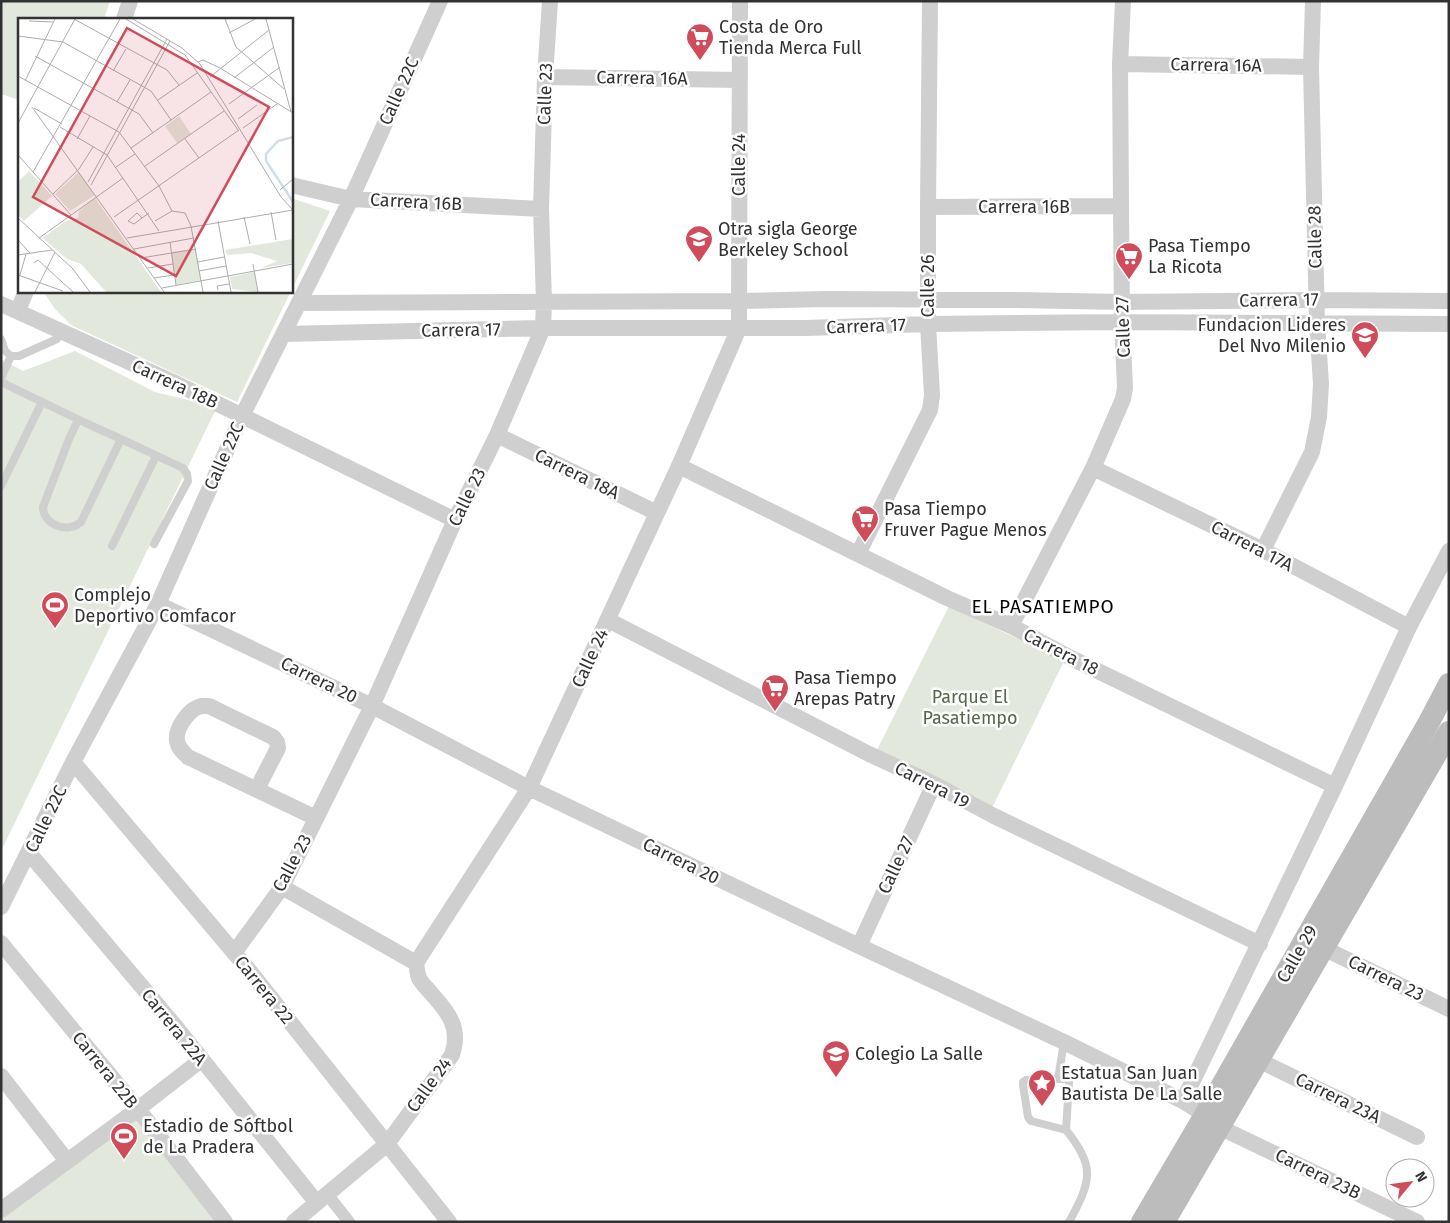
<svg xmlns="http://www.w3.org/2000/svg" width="1450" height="1223" viewBox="0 0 1450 1223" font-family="'Fira Sans',sans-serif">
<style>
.green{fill:#e2e8dc}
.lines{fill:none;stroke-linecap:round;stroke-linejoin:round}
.service{stroke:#cfcfcf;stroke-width:8}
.pedestrian{stroke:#cfcfcf;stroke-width:12}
.minor{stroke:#cfcfcf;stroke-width:16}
.secondary{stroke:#bcbcbc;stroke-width:22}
.labels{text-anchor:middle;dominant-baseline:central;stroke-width:5;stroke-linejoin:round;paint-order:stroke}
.poi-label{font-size:18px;fill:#323232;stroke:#fff;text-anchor:start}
.street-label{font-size:18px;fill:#323232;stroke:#fff}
.park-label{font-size:18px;fill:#566944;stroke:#fff}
.neighbourhood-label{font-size:19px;letter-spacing:1px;fill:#000;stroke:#fff}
.inset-river{fill:none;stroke:#cedfe8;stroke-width:2.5}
.inset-road{fill:none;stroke:#adadad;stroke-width:1}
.view{fill:#d14c5a;fill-opacity:0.15;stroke:#d14c5a;stroke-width:2.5}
.inset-edge{fill:none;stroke:#323232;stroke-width:2.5}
</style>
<rect width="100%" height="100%" fill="#fff"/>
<path class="green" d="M1 1H110L104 19H19V100L1 94Z
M291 198 330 211 291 291Z
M43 291H291L237 402 71 325 55 309Z
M75 351 155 392 217 407 1 851V359L23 371Z
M949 606 1064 661 992 808 877 750Z
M138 1109 225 1222H1V1211Z"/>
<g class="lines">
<path class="service" d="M1 339 5 351 11 356H19L57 339 60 331
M1 378 11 356
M1 382 92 426 121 439 183 468 187 474 188 481 154 544
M78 420 69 439 43 507C43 525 68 534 81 522L121 439
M1 486 42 402
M112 546 156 456
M1064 1042 1058 1079 1026 1080 1023 1082V1085L1028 1117 1031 1121 1066 1130
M1058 1079H1067L1069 1082 1066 1130C1075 1141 1088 1160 1087 1175 1087 1190 1076 1209 1069 1222"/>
<path class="pedestrian" d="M327 1194 349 1222"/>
<path class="minor" d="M124 19 130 1
M1120 64 1311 67
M545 77 739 80
M291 185 351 199 541 209
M928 207 1121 206
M300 303 740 301 827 299 1015 300 1122 302 1317 300 1449 301
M1 304 173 382 455 520
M18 311 26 291
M284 334 543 328H807L928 324 1122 322 1449 324
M497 435 657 513
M679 466 947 598 1011 626 1071 658 1335 786
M1093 468 1263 550 1409 627
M1263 550 1312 452 1319 417 1321 384 1317 322 1311 67 1313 1
M858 554 930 410 932 395 928 324V207L930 1
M158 604 372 706 529 788 859 946 1064 1042 1183 1101 1205 1115
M608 620 869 754 934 784 994 816 1260 944
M1011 626 1093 468 1123 399 1125 388 1122 322 1121 206 1120 64 1123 1
M73 762 248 969 449 1222
M257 789 278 748 277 742 273 737 209 706C206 706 203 706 201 706 189 709 175 728 177 741 178 748 183 752 188 757L316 818
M29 853 176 1027 317 1203
M282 887 416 963
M1 907 73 762 158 604 242 416 351 199 440 1
M1 943 138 1109 225 1222
M859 946 934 784
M1323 948 1449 1009
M234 953 282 887 372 706 455 520 497 435 543 328 544 301 541 209 545 77 550 1
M1258 1060 1417 1137
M1 1076 67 1161
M1183 1101 1335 786 1409 627 1449 551
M1219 1127 1417 1222
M1 1210 138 1109 201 1060
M294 1222 387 1144 452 1055C461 1028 449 1013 431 993 427 988 422 984 419 978 417 973 417 968 416 963L529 788 679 466 739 328 740 1"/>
<path class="secondary" d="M1142 1222 1205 1115 1428 724 1449 684
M1164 1222 1449 732"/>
</g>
<defs>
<g id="supermarket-pin" transform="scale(1.4375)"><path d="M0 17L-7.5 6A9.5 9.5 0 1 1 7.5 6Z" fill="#d14c5a" stroke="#fff"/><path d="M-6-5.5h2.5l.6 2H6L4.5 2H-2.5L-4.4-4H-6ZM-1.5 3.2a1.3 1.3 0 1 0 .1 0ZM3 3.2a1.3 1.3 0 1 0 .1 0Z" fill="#fff"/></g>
<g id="school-pin" transform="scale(1.4375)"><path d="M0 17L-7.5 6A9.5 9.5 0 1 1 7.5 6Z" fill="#d14c5a" stroke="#fff"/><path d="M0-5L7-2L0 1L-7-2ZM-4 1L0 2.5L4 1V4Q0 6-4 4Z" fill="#fff"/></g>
<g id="stadium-pin" transform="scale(1.4375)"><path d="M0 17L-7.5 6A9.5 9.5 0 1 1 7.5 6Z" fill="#d14c5a" stroke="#fff"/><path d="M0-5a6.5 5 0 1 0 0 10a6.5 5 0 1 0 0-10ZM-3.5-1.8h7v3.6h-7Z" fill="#fff"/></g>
<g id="sight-pin" transform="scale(1.4375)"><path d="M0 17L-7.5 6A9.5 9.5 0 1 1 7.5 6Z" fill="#d14c5a" stroke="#fff"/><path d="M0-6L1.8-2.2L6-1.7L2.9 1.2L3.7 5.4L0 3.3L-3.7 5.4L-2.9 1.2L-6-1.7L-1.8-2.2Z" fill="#fff"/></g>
</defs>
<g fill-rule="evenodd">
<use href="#supermarket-pin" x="700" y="37"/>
<use href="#school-pin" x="699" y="239"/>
<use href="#supermarket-pin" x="1129" y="256"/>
<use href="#school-pin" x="1365" y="335"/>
<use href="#supermarket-pin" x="865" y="519"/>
<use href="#stadium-pin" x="55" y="605"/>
<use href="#supermarket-pin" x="775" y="688"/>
<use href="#school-pin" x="836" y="1054"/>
<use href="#sight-pin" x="1042" y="1083"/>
<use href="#stadium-pin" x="124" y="1136"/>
</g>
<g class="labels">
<g class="poi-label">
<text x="719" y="27">Costa de Oro<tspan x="719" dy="21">Tienda Merca Full</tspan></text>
<text x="718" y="229">Otra sigla George<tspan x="718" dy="21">Berkeley School</tspan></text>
<text x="1148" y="246">Pasa Tiempo<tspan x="1148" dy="21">La Ricota</tspan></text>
<text x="1346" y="325" text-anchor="end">Fundacion Lideres<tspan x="1346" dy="21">Del Nvo Milenio</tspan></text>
<text x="884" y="509">Pasa Tiempo<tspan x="884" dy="21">Fruver Pague Menos</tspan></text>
<text x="74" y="595">Complejo<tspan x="74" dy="21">Deportivo Comfacor</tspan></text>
<text x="794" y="678">Pasa Tiempo<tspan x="794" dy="21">Arepas Patry</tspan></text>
<text x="855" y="1054">Colegio La Salle</text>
<text x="1061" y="1073">Estatua San Juan<tspan x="1061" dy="21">Bautista De La Salle</tspan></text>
<text x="143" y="1126">Estadio de Sóftbol<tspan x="143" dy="21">de La Pradera</tspan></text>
</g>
<g class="street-label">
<text transform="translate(1216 65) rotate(1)">Carrera 16A</text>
<text transform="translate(642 78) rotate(1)">Carrera 16A</text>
<text transform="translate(399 91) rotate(-66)">Calle 22C</text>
<text transform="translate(545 94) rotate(-88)">Calle 23</text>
<text transform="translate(739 165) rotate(-90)">Calle 24</text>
<text transform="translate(416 202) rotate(3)">Carrera 16B</text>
<text x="1024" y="207">Carrera 16B</text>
<text transform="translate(1315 237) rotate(-91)">Calle 28</text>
<text transform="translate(928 286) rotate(-90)">Calle 26</text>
<text transform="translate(1279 300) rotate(-1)">Carrera 17</text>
<text transform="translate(866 326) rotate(-2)">Carrera 17</text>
<text transform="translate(1123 327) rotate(-92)">Calle 27</text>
<text transform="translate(461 330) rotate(-1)">Carrera 17</text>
<text transform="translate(175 384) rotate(25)">Carrera 18B</text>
<text transform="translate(224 456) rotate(-66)">Calle 22C</text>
<text transform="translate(577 474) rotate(26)">Carrera 18A</text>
<text transform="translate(467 497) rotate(-64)">Calle 23</text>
<text transform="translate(1252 546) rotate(27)">Carrera 17A</text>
<text transform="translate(1061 652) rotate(27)">Carrera 18</text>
<text transform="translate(590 658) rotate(-65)">Calle 24</text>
<text transform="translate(319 680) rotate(26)">Carrera 20</text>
<text transform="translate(932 785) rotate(27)">Carrera 19</text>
<text transform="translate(46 819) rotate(-64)">Calle 22C</text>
<text transform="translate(681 861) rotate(26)">Carrera 20</text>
<text transform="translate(292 863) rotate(-62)">Calle 23</text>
<text transform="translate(896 865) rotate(-65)">Calle 27</text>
<text transform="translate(1297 954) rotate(-60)">Calle 29</text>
<text transform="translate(1386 978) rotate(26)">Carrera 23</text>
<text transform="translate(264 990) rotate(51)">Carrera 22</text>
<text transform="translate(174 1027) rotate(51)">Carrera 22A</text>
<text transform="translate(105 1070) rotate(51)">Carrera 22B</text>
<text transform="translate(429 1085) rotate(-54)">Calle 24</text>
<text transform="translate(1338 1098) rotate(26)">Carrera 23A</text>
<text transform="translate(1318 1174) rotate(26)">Carrera 23B</text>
</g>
<g class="park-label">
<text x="970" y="697">Parque El<tspan x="970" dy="21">Pasatiempo</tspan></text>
</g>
<g class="neighbourhood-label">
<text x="1043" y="606">EL PASATIEMPO</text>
</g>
</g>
<g transform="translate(18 18)">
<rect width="275" height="275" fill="#fff"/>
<path d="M161 98 173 116 159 125 147 108ZM11 153 34 178 6 203 0 197V164ZM61 154 77 177 52 193 37 176ZM77 180 143 274H88L63 246 49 241 25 220 48 203 60 200 61 193ZM275 221V245L243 250 259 243 233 235 209 237 207 232ZM178 231 183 262 158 267 153 234ZM236 254 240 274 214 271 212 259Z" fill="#e2e8dc"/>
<path class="inset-river" d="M275 119 260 123 248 136V143L275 184"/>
<path class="inset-road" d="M56 1 149 52 161 67M108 1 167 37 220 112M115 1 164 30 182 46 263 179 275 192M207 1 218 29 266 71M248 1 273 94M11 3 35 4M211 15 237 1M0 18 45 24 133 73 153 102M17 38 121 96 135 115M180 44 185 42 202 50 275 95M95 53 108 31M0 58 101 114 141 168 154 193 167 195 173 208 185 274M192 59 251 12M216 60 256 29M7 63 37 1M140 82 179 55M99 84 112 62M211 86 262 49M14 89 146 274M16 90 44 106M220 101 239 87M0 105 57 1M42 109 89 137 141 213M225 110 259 86M59 121 72 98M167 121 181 140M113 130 193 74M0 137 53 197M127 148 206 93M98 149 117 136M15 154 102 1M70 164 149 21M73 167 152 23M262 172 275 161M35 176 61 151 75 129M253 194 258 222M96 199 221 112M226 199 232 226M0 200 55 251 72 274M124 200 119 195 110 203 116 206 124 200 131 195M137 203 154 193M200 203 213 274M21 220 105 160M109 220 275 192M0 222 12 235M152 224 158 267M116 231 176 220M0 237 34 232M123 240 178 231M180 244 206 239M16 245 20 242 55 274M235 246 240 274M130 250 155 246M181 253 208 248M0 257 45 273M2 257 8 236M136 260 156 257M144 270 275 246M200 272 199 268 211 266M17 274 37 234"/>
<path class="view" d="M109 10 251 89 158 258 15 179Z"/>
<rect width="275" height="275" class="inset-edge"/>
</g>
<rect width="1450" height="1223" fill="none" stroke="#323232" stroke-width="5"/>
<g transform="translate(1410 1183) rotate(61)"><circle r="24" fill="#ffffff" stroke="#adadad"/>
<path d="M0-4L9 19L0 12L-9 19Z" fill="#d14c5a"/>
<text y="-8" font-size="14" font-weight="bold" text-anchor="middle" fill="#323232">N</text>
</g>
</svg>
